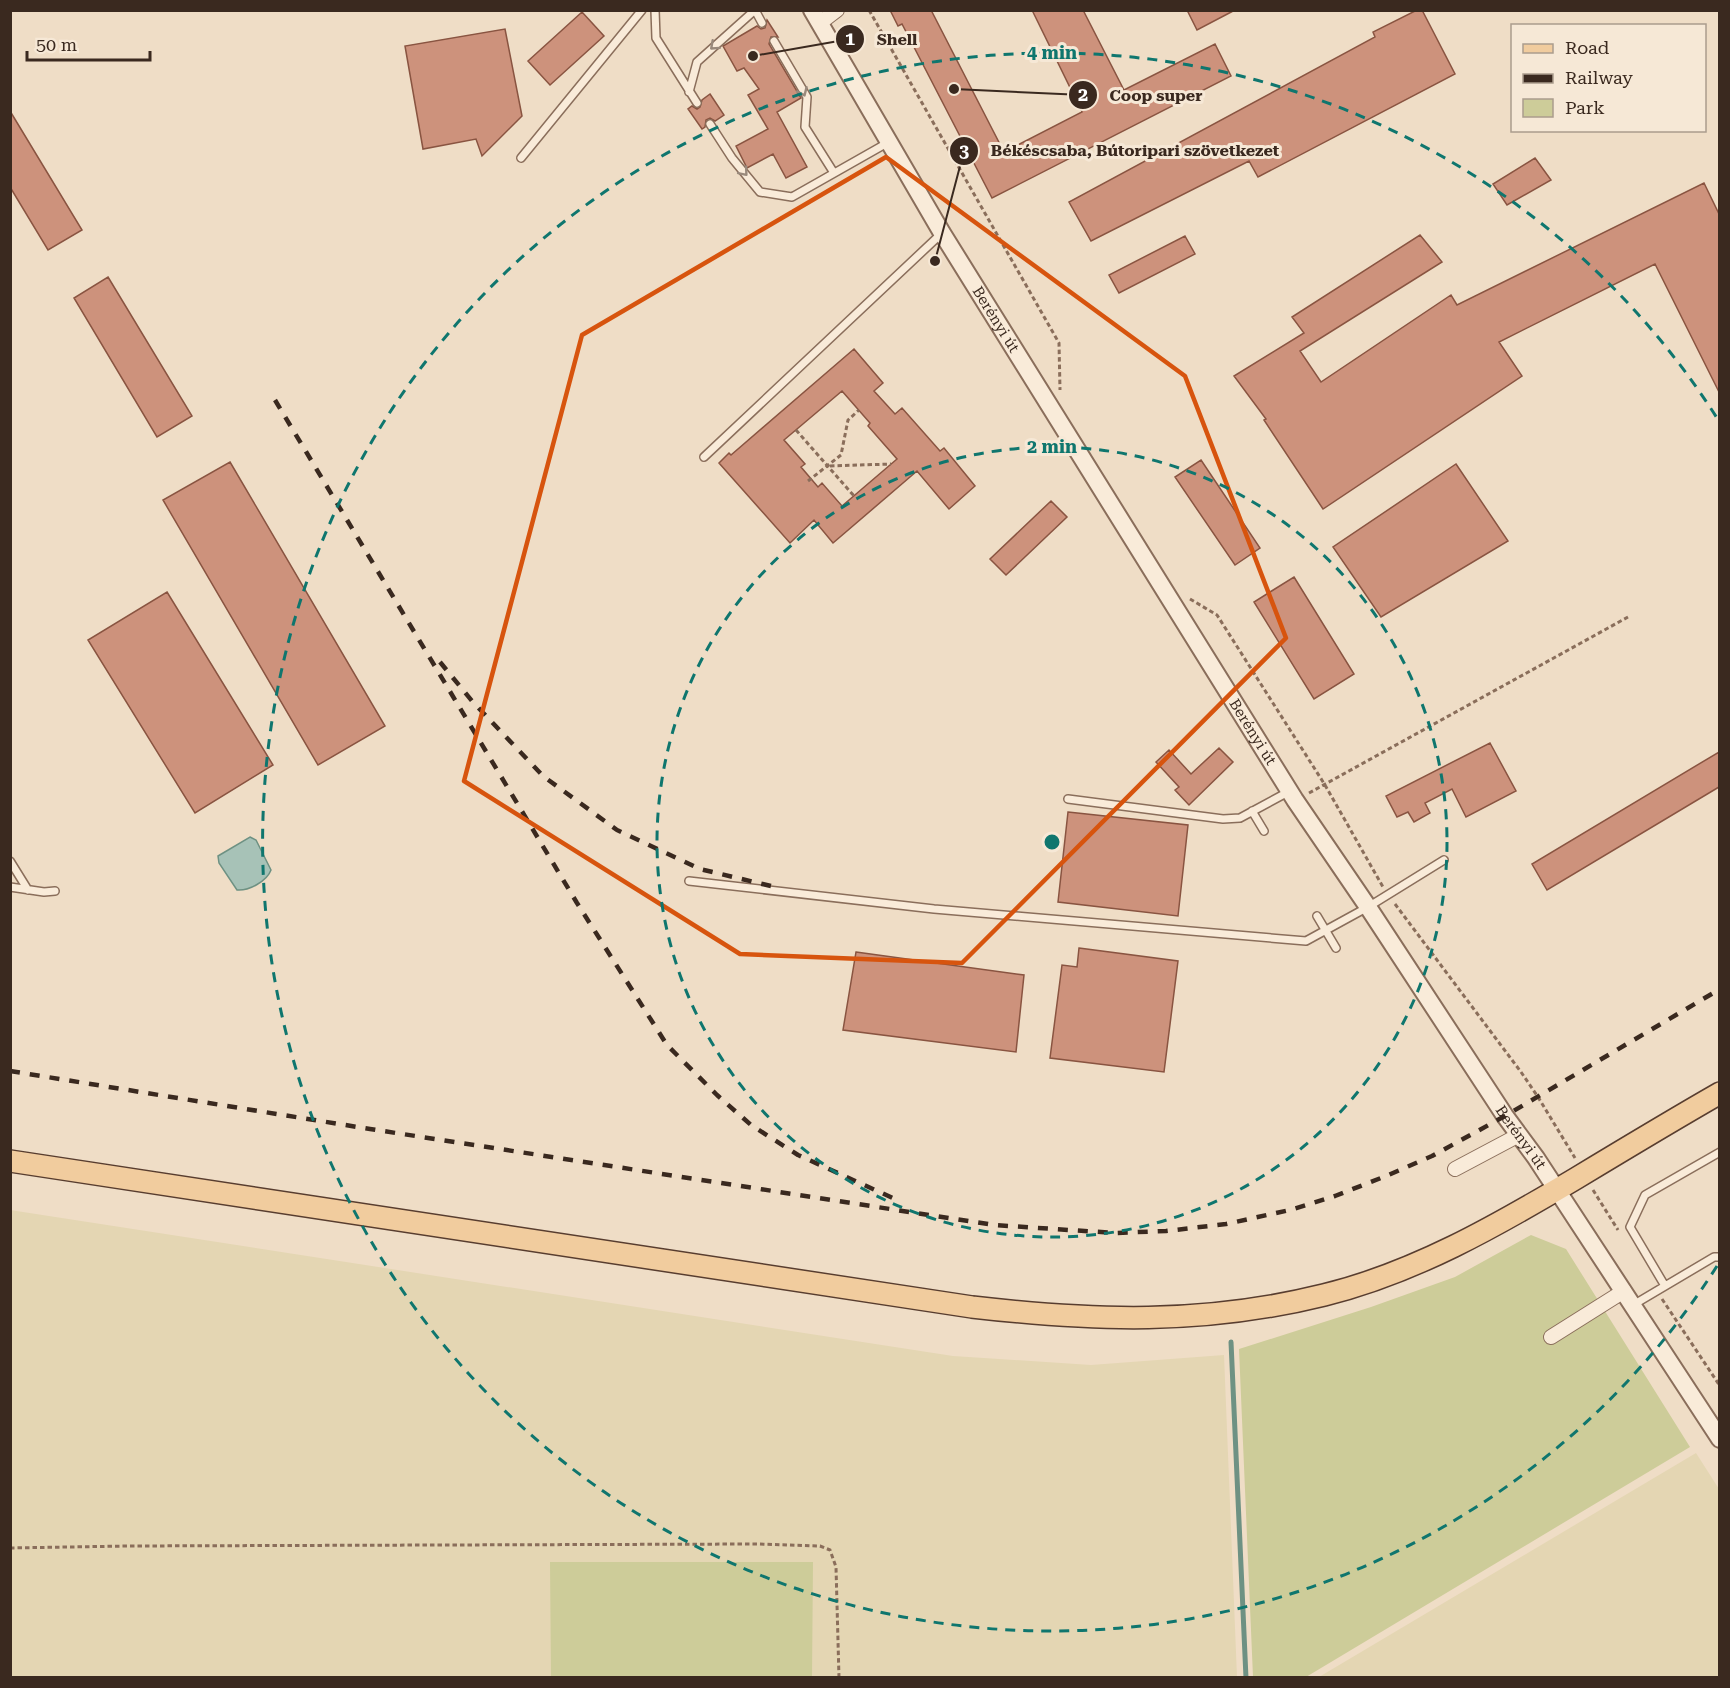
<svg xmlns="http://www.w3.org/2000/svg" width="1730" height="1688" viewBox="0 0 1730 1688" font-family="'Roboto Serif',serif">
<style>
.farmland{fill:#e4d6b3}
.green{fill:#cdcc99}
.water{fill:#a7c2b7;stroke:#6e9183;stroke-width:1.5}
.lines{fill:none;stroke-linecap:round;stroke-linejoin:round}
.stream{stroke:#6e9183;stroke-width:5}
.building{fill:#cd927c;stroke:#895441;stroke-width:1.5;fill-rule:evenodd}
.service-casing{stroke:#8a6e5b;stroke-width:10}
.minor-casing{stroke:#8a6e5b;stroke-width:16}
.tertiary-casing{stroke:#8a6e5b;stroke-width:20}
.primary-casing{stroke:#583d2f;stroke-width:24}
.path{stroke:#8a6e5b;stroke-width:3;stroke-dasharray:4.5 3;stroke-linecap:butt}
.service{stroke:#f9ebd9;stroke-width:7}
.minor{stroke:#f9ebd9;stroke-width:14}
.tertiary{stroke:#f9ebd9;stroke-width:16}
.primary{stroke:#f1cc9e;stroke-width:21}
.rail{stroke:#3a291f;stroke-width:4.5;stroke-dasharray:10 10;stroke-linecap:butt}
.oneway{stroke:#9a8a7c}
.marked{fill:none;stroke:#d7540e;stroke-width:4.5;stroke-linejoin:round}
.ring{fill:none;stroke:#0f766e;stroke-width:3;stroke-dasharray:10 8}
.labels{text-anchor:middle;dominant-baseline:central;stroke-width:6;stroke-linejoin:round;paint-order:stroke}
.street-label{font-size:15px;fill:#3a291f;stroke:#f6e8d6}
.centre{fill:#0f766e;stroke:#f6e8d6;stroke-width:3}
.ring-label{font-size:18px;text-anchor:middle;font-weight:bold;fill:#0f766e;stroke:#f6e8d6;stroke-width:6;stroke-linejoin:round;paint-order:stroke}
.leader{fill:none;stroke:#3a291f;stroke-width:2}
.callout-dot{fill:#3a291f;stroke:#f6e8d6;stroke-width:2}
.mark-label{font-size:18px;text-anchor:middle;font-weight:bold;fill:#fff}
.callout-label{font-size:16px;text-anchor:middle;font-weight:bold;fill:#3a291f;stroke:#f6e8d6;stroke-width:6;stroke-linejoin:round;paint-order:stroke}
</style>
<rect width="100%" height="100%" fill="#efddc6"/>
<path class="farmland" d="M10 1210 953 1356 1091 1365 1224 1355 1237 1677H812V1562H551V1677H11Z
M1696 1453 1719 1489V1677H1319Z"/>
<path class="green" d="M1531 1235 1566 1249 1690 1447 1306 1677H1253L1239 1349 1371 1307 1455 1277Z
M550 1562H813L812 1677H551Z"/>
<path class="water" d="M250 837 256 840 271 870C267 881 249 891 237 890L219 863 218 856Z"/>
<g class="lines">
<path class="stream" d="M1231 1342 1246 1678"/>
</g>
<path class="building" d="M890 10H931L1004 152 1082 112 1032 10H1083L1124 90 1215 44 1231 76 992 198 902 24 898 26Z
M1187 10H1235L1197 30Z
M1417 10H1422L1455 74 1258 177 1249 161 1091 241 1069 202 1375 37 1373 32Z
M582 12 604 36 550 85 528 61Z
M767 20 778 37H771L769 44 801 98 777 112 807 167 786 178 773 154 747 168 736 146 768 129 748 95 759 89 744 68 737 71 723 46 757 26 761 29 765 28Z
M505 29 522 116 482 156 476 139 423 149 405 46Z
M710 94 724 115 715 121 710 118 706 120 705 127 702 129 688 109 692 106 697 109 700 107 702 100Z
M10 111 82 230 48 250 10 187Z
M1535 158 1551 180 1507 205 1493 184Z
M1704 183 1719 214V392L1655 264 1499 342 1522 376 1323 509 1264 420 1266 419 1234 376 1304 333 1292 317 1420 235 1442 262 1300 351 1321 382 1451 295 1457 305Z
M1185 236 1195 254 1119 293 1109 275Z
M108 277 192 416 157 437 74 298Z
M854 349 883 383 874 391 895 414 902 408 940 451 944 448 975 486 949 509 917 471 833 543 814 520 790 543 719 463 729 453 731 455ZM842 391 870 423 868 426 897 459 842 506 822 483 818 487 801 467 805 464 784 440Z
M1201 460 1260 548 1235 565 1175 477Z
M230 462 385 726 318 765 163 500Z
M1456 464 1508 541 1381 617 1333 547Z
M1051 501 1067 517 1006 575 990 559Z
M1294 577 1354 674 1314 699 1254 602Z
M167 592 273 765 195 813 88 640Z
M1490 743 1516 791 1466 817 1452 789 1425 803 1430 813 1414 822 1408 812 1397 817 1386 796Z
M1219 748 1233 762 1189 805 1175 790 1179 787 1156 762 1169 750 1191 774Z
M1719 752V787L1547 890 1532 864Z
M1068 812 1188 825 1178 916 1058 902Z
M1079 948 1178 961 1164 1072 1050 1058 1062 965 1077 967Z
M856 952 1024 975 1016 1052 843 1030Z"/>
<g class="lines">
<g class="service-casing">
<path id="service" d="M655 10 656 38 697 103
M755 10 762 23
M774 41 807 97 805 127 834 173
M689 92 697 62 755 10
M710 124 732 158 760 192 792 197 889 142
M521 158 642 10
M704 457 942 233
M1068 799 1223 819 1240 818 1290 791
M1252 811 1264 831
M10 861 28 890
M689 881 934 909 1306 941 1368 907 1444 860
M10 887 44 892 55 891
M1317 916 1336 948
M1665 1286 1630 1227 1645 1195 1720 1152
M1633 1305 1714 1257H1720"/>
</g>
<g class="minor-casing">
<path id="minor" d="M820 23 837 10
M1455 1169 1519 1135
M1551 1337 1624 1291"/>
</g>
<g class="tertiary-casing">
<g id="tertiary">
<path id="s1" d="M812 10 942 233 1295 800 1368 907 1505 1116 1536 1158 1720 1439"/>
</g>
</g>
<g class="primary-casing">
<path id="primary" d="M10 1161 972 1307C1094 1321 1203 1325 1324 1295 1414 1273 1496 1226 1575 1179 1623 1150 1671 1121 1720 1093"/>
</g>
<path class="path" d="M869 10 1059 343 1060 390
M796 430 854 496
M830 466 891 464
M808 481 841 455 848 420 859 410
M1190 599 1217 615 1325 785 1383 887
M1309 793 1628 617
M1395 904 1521 1072 1538 1097 1575 1158
M1593 1190 1618 1230
M1662 1299 1720 1386
M10 1548 128 1546 757 1544 820 1546 830 1550 836 1567 839 1678"/>
<use href="#service" class="service"/>
<use href="#minor" class="minor"/>
<use href="#tertiary" class="tertiary"/>
<use href="#primary" class="primary"/>
<path class="rail" d="M275 400 577 903 667 1045 717 1095 751 1125 798 1155 895 1199
M440 662 472 701 543 776 617 830 700 869 775 887
M10 1071 370 1129 994 1225 1115 1233 1166 1231 1226 1224 1290 1210 1335 1196 1386 1176 1432 1156 1505 1116 1720 989"/>
</g>
<defs><path id="oneway-chevron" d="M-2-3.5L2.5 0L-2 3.5" fill="none" stroke-width="1.6" stroke-linecap="round" stroke-linejoin="round" transform="scale(1.5)"/></defs>
<g class="oneway">
<use href="#oneway-chevron" transform="translate(714 46) rotate(138)"/>
<use href="#oneway-chevron" transform="translate(803 92) rotate(66)"/>
<use href="#oneway-chevron" transform="translate(744 172) rotate(50)"/>
</g>
<path class="marked" d="M886 157 1185 376 1286 638 962 963 740 954 464 781 582 335Z"/>
<g class="ring">
<circle cx="1052" cy="842" r="395"/>
<path d="M1717 1266A789 789 0 1 1 1717 418"/>
</g>
<g class="labels">
<g class="street-label">
<text stroke="none"><textPath href="#s1" startOffset="360">Berényi út</textPath></text>
<text stroke="none"><textPath href="#s1" startOffset="846">Berényi út</textPath></text>
<text stroke="none"><textPath href="#s1" startOffset="1332">Berényi út</textPath></text>
</g>
</g>
<circle cx="1052" cy="842" r="9" class="centre"/>
<g class="ring-label">
<text x="1052" y="59">4 min</text>
<text x="1052" y="453">2 min</text>
</g>
<path class="leader" d="M753 56L850 39M954 89L1083 95M935 261L964 151"/>
<g class="callout-dot">
<circle cx="753" cy="56" r="6"/>
<circle cx="954" cy="89" r="6"/>
<circle cx="935" cy="261" r="6"/>
<circle cx="850" cy="39" r="15"/>
<circle cx="1083" cy="95" r="15"/>
<circle cx="964" cy="151" r="15"/>
</g>
<g class="mark-label">
<text x="850" y="45">1</text>
<text x="1083" y="101">2</text>
<text x="964" y="157">3</text>
</g>
<g class="callout-label">
<text x="897" y="45">Shell</text>
<text x="1156" y="101">Coop super</text>
<text x="1135" y="156">Békéscsaba, Bútoripari szövetkezet</text>
</g>
<rect width="1730" height="1688" fill="none" stroke="#3a291f" stroke-width="24"/>
<rect x="1511" y="24" width="195" height="108" fill="#f6e8d6" stroke="#ab9c8d" stroke-width="1.5"/>
<rect x="1523" y="44" width="30" height="9" fill="#f1cc9e" stroke="#ab9c8d" stroke-width="1.5"/>
<text x="1565" y="54" font-size="18" fill="#3a291f">Road</text>
<rect x="1523" y="74" width="30" height="9" fill="#3a291f" stroke="#ab9c8d" stroke-width="1.5"/>
<text x="1565" y="84" font-size="18" fill="#3a291f">Railway</text>
<rect x="1523" y="99" width="30" height="18" fill="#cdcc99" stroke="#ab9c8d" stroke-width="1.5"/>
<text x="1565" y="114" font-size="18" fill="#3a291f">Park</text>
<path d="M27 51v9h123v-9" fill="none" stroke="#3a291f" stroke-width="3"/>
<text x="36" y="51" font-size="18" fill="#3a291f" stroke="#f6e8d6" stroke-width="4.5" paint-order="stroke">50 m</text>
</svg>
